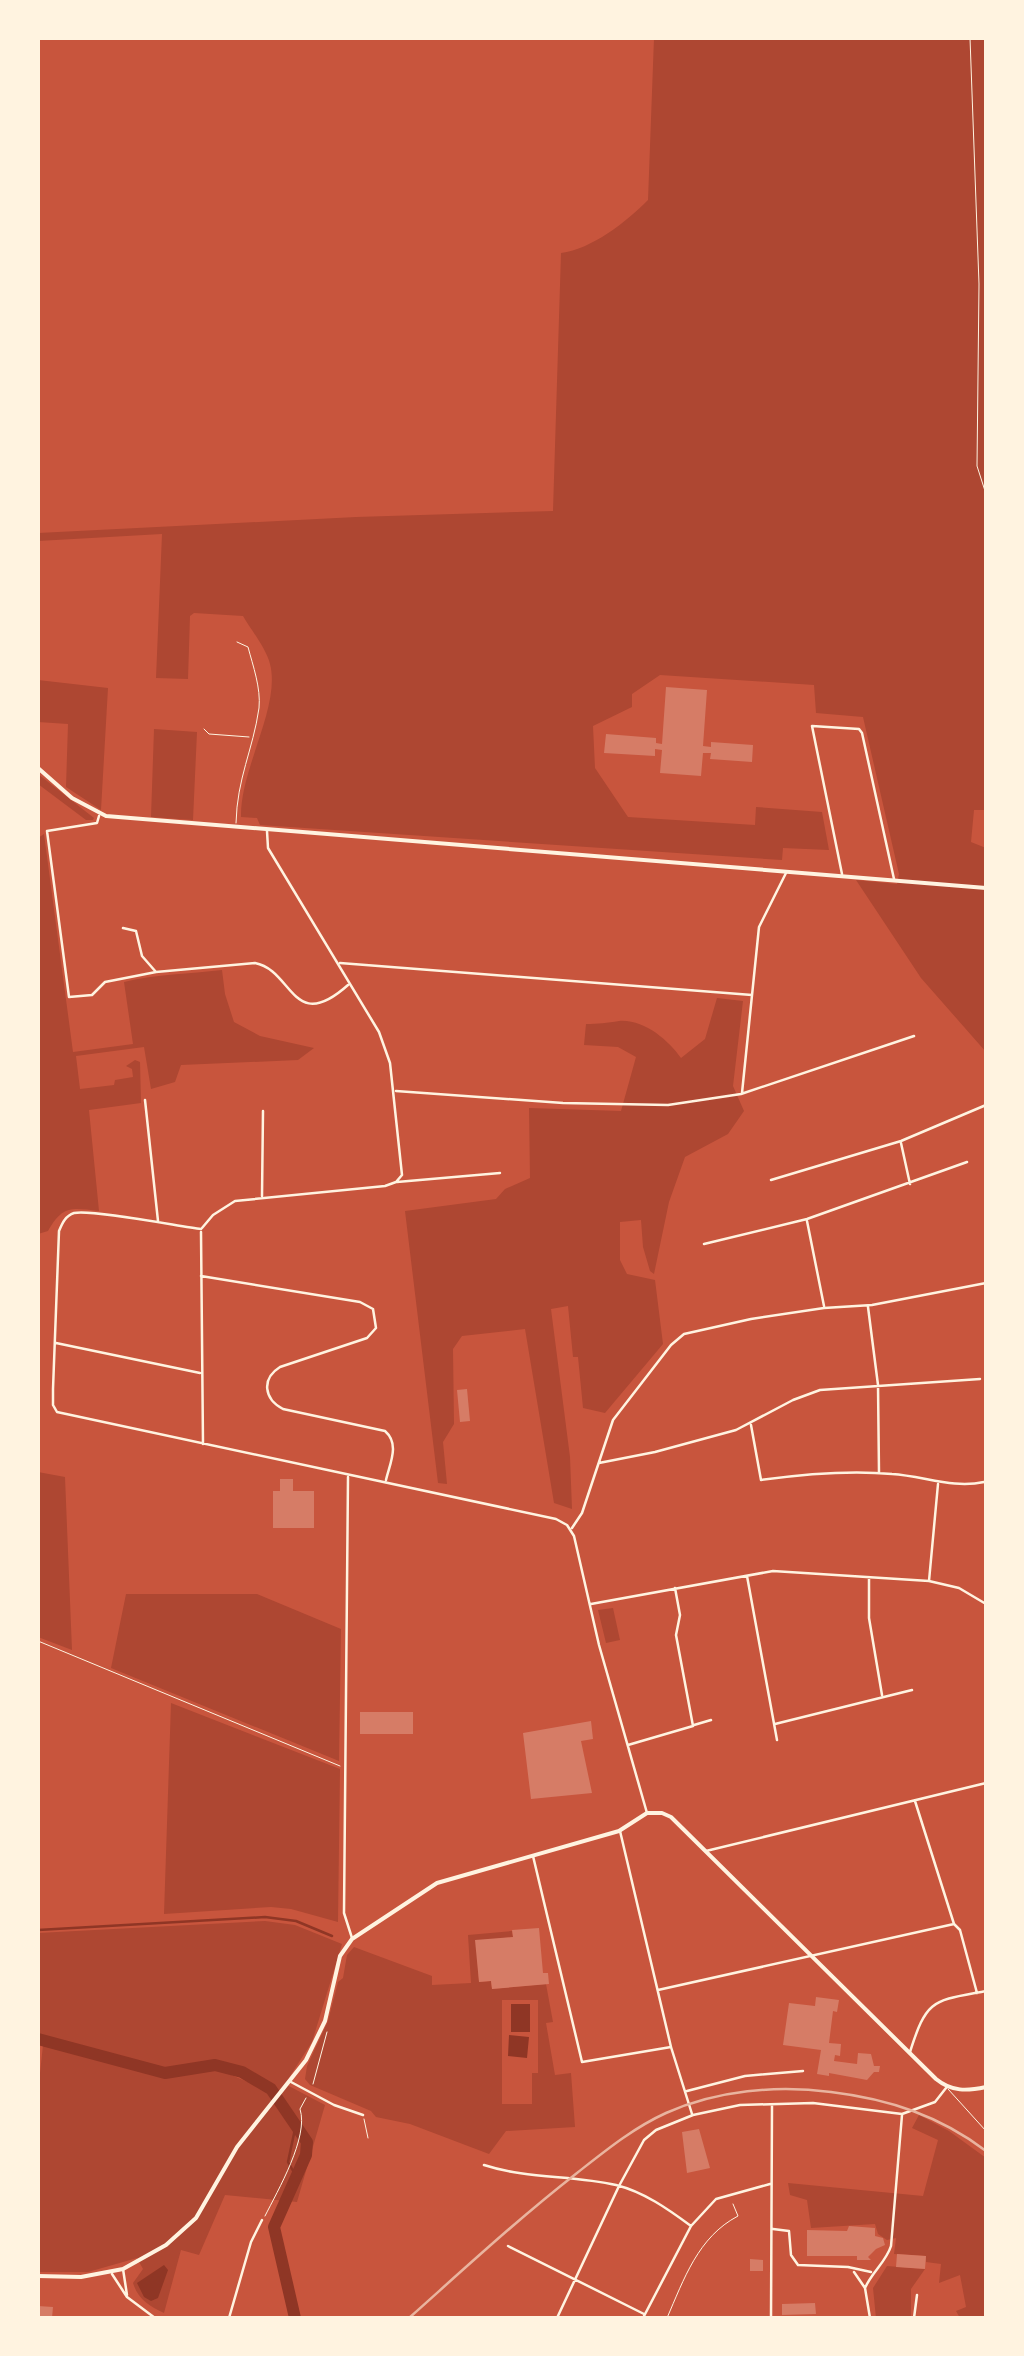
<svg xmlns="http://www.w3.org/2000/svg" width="1024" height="2356" viewBox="0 0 1024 2356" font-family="'PT Sans',sans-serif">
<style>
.green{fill:#ae4732;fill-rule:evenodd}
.water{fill:#8f3625}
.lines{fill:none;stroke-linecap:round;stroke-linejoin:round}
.stream{stroke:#8f3625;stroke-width:2.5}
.river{stroke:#8f3625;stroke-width:12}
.building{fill:#d67c66}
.path{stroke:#fff3e0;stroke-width:1}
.service{stroke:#fff3e0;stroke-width:1}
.minor{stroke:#fff3e0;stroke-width:2.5}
.tertiary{stroke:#fff3e0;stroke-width:4}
.rail{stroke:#e9b49f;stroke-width:2.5}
</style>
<rect width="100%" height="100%" fill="#c8553d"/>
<path class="green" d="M654 38H986V810H974L971 842 986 848V1052L921 978 856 880 897 884 899 874 863 717 816 713 814 685 660 675 632 694V707L593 726 595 768 628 817 755 825 756 807 822 812 829 850 783 848 782 860 260 825 257 818 241 817C240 769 281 706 270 664 266 648 251 630 243 616L194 613 190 616 188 679 156 678 162 534 38 541V533L356 517 553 511 561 253C592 249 626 222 648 200Z
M38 680 108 688 101 810 66 787 68 724 38 722Z
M154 729 197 732 193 820 151 817Z
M38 774 94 818 93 820H86L38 784Z
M44 834 73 1052 133 1044 124 982C157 974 189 974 222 970L225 994 234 1022 260 1036 314 1048 298 1060 181 1065 175 1082 151 1089 144 1047 76 1056 80 1089 114 1085 115 1080 133 1077 132 1069 126 1066 135 1060 140 1062 141 1103 89 1110 99 1211C71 1208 63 1205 48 1231L38 1234V838Z
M717 998 743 1001 733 1086 744 1111 728 1134 685 1157 669 1202 654 1274 650 1271 643 1247 641 1220 620 1222V1260L627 1274 655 1280 663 1344 605 1413 583 1408 578 1357H573L568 1306 551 1309 570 1457 572 1509 554 1503 525 1329 462 1336 453 1349 454 1424 443 1442 447 1484 438 1483 405 1211 496 1199 505 1189 530 1178 529 1108 621 1111 636 1057 618 1047 584 1045 586 1024C598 1024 607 1023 619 1021 644 1019 668 1040 681 1058L705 1039Z
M38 1472 65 1477 72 1650 38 1637Z
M126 1594H257L341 1629 339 1761 111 1668Z
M613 1608 620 1640 606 1643 598 1610Z
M171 1703 340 1769 338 1922 291 1909 271 1907 164 1914Z
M265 1921 295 1925 342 1944 312 2042 285 2084 325 2105 297 2202 225 2195 199 2255 181 2250 164 2313C149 2306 138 2299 133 2283L143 2269 137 2258 88 2272H38V2092L43 2045 165 2076 215 2068 269 2091 272 2097 277 2094 272 2087 215 2062 165 2070 38 2036V1933Z
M512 1931 513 1937 476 1941 479 1982 491 1981 492 1989 546 1984 553 2022 546 2023 555 2075 571 2073 575 2127 506 2131 489 2154 410 2124 376 2117 371 2111 310 2085 305 2079 307 2066 328 2021 338 1982 343 1978 347 1955 354 1947 432 1976V1985L471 1983 468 1935ZM502 2000H538V2073H532V2104H502Z
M919 2115 949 2131 986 2158V2316L960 2318 956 2311 966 2307 960 2275 939 2283 941 2264 926 2262V2256L894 2254 896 2238 887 2240 878 2234 875 2224 811 2228 807 2200 790 2195 788 2183 923 2196 938 2140 912 2128Z
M887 2266 925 2269 911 2289V2318H876L873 2288Z"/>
<path class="water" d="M511 2004H530V2032H511Z
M509 2035 529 2037 527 2058 508 2056Z
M164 2265 168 2270 158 2298 151 2301 144 2297 137 2283Z"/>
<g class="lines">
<path class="stream" d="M38 1930 265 1917 296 1921 332 1936
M295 2129 288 2162 296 2176"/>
<path class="river" d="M38 2039 165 2073 215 2065 242 2072 271 2089 307 2142 306 2155 274 2227 295 2318"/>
</g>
<path class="building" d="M666 687 707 690 703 746 711 747V742L753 745 752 762 710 759 711 753H703L701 776 660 773 662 750 655 749V756L604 753 606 734 656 738V743L662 744Z
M467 1389 470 1421 460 1422 457 1390Z
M280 1479H293V1491H314V1528H273V1491H280Z
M360 1712H413V1734H360Z
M591 1721 593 1739 581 1741 592 1793 531 1799 523 1733Z
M539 1928 543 1973H548L549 1984 492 1989 491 1981 479 1982 475 1940 513 1937 512 1930Z
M816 1997 839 2000 837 2012 833 2011 829 2043 841 2044 840 2056 835 2055 834 2061 857 2064 858 2053 871 2054 874 2066H880L879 2072H874L867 2080 829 2073V2076L817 2074 821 2050 783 2045 789 2003 815 2006Z
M699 2129 710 2168 687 2173 682 2132Z
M849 2226 875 2228V2236L883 2238 885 2245 876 2249 868 2257 871 2260H857V2256H807V2230L847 2231Z
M897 2254 926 2256 925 2269 896 2267Z
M750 2259 763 2260V2271H750Z
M815 2303 816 2314 782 2315V2304Z
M38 2306 53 2307 52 2318H38Z"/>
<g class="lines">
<path class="path" d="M38 1641 340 1766
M313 2084 327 2032
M265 2216C278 2190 309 2137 300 2109L306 2098
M667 2318C684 2279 698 2237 738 2216L733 2204"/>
<path class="service" d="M970 38 979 284 977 466 986 494
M204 729 209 734 249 737
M236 823C237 778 253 750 259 708 261 688 253 666 248 647L237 642
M948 2089 986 2131
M364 2119 368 2138"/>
<path class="minor" d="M99 816 97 823 47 831 69 997 92 995 105 982 156 972
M842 874 812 726 859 729 862 733 894 879
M123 928 136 931 142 956 156 972 255 963C293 970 292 1035 348 985
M340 963 752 995
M396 1091 563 1103 668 1105 741 1094 914 1036
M742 1093 759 927 786 873
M145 1100 158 1221
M901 1143 910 1184
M771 1180 901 1141 986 1105
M397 1182 500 1173
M262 1196 263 1111
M807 1221 824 1306
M202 1228 213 1215 235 1201 385 1186 396 1182 402 1175 390 1063 379 1032 268 848 267 831
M201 1229C178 1226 91 1209 74 1213 65 1216 62 1224 59 1231L53 1389V1405L57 1412 556 1519 567 1525 574 1536 599 1645 647 1813
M201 1232 203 1444
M704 1244 807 1219 967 1162
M201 1276 360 1302 373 1309 376 1328 367 1338 280 1367C261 1379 264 1399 283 1409L385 1431C400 1444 390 1463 386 1480
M868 1307 878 1385 879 1473
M56 1343 200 1373
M751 1425 761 1480C804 1474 849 1470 892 1474 924 1476 953 1489 984 1482
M599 1463 655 1452 736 1430 793 1400 820 1390 980 1379
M348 1477 344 1913 352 1938
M572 1528 582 1513 613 1420 671 1345 684 1334 751 1319 824 1308 872 1305 986 1283
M747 1576 777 1740
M869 1579V1618L882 1695
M929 1581 938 1484
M591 1604 773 1571 929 1581 959 1588 986 1604
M775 1724 912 1690
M694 1725 711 1720
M628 1745 693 1726 676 1635 680 1615 675 1588
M915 1801 954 1924 960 1930 977 1993
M620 1831 671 2047 692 2114
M706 1851 986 1783
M533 1856 582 2062 671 2047
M658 1990 954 1924
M910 2052C927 1998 933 2001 986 1991
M291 2082 334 2105 363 2115
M687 2091 745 2076 803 2071
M484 2165C527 2179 572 2175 616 2185 644 2192 668 2209 691 2226
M773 2229 789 2231 791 2255 798 2265 848 2267 871 2272
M508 2246 644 2314
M123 2269 127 2295
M854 2272 865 2288 870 2318
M112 2274 127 2297 155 2318
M865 2288C872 2272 886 2262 891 2246L902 2115
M229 2318 251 2242 262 2220
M557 2318 619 2186 644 2140 656 2130 693 2115 740 2105 813 2103 902 2114 935 2102 946 2088
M643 2318 691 2226 716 2199 770 2184
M771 2318 772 2105
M914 2318 917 2295"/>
<path class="tertiary" d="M38 768 72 798 106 816 986 888
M38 2276 81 2277 123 2269 166 2245 196 2218 237 2147 306 2060 325 2021 340 1956 352 1939 437 1883 619 1831 647 1813H662L671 1817 936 2079C952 2092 967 2091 986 2087"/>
<path class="rail" d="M409 2318C464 2269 518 2219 577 2173 605 2151 633 2128 666 2113 717 2090 777 2085 831 2092 889 2099 940 2116 986 2151"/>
</g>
<rect width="1024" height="2356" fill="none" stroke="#fff3e0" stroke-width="80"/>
</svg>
